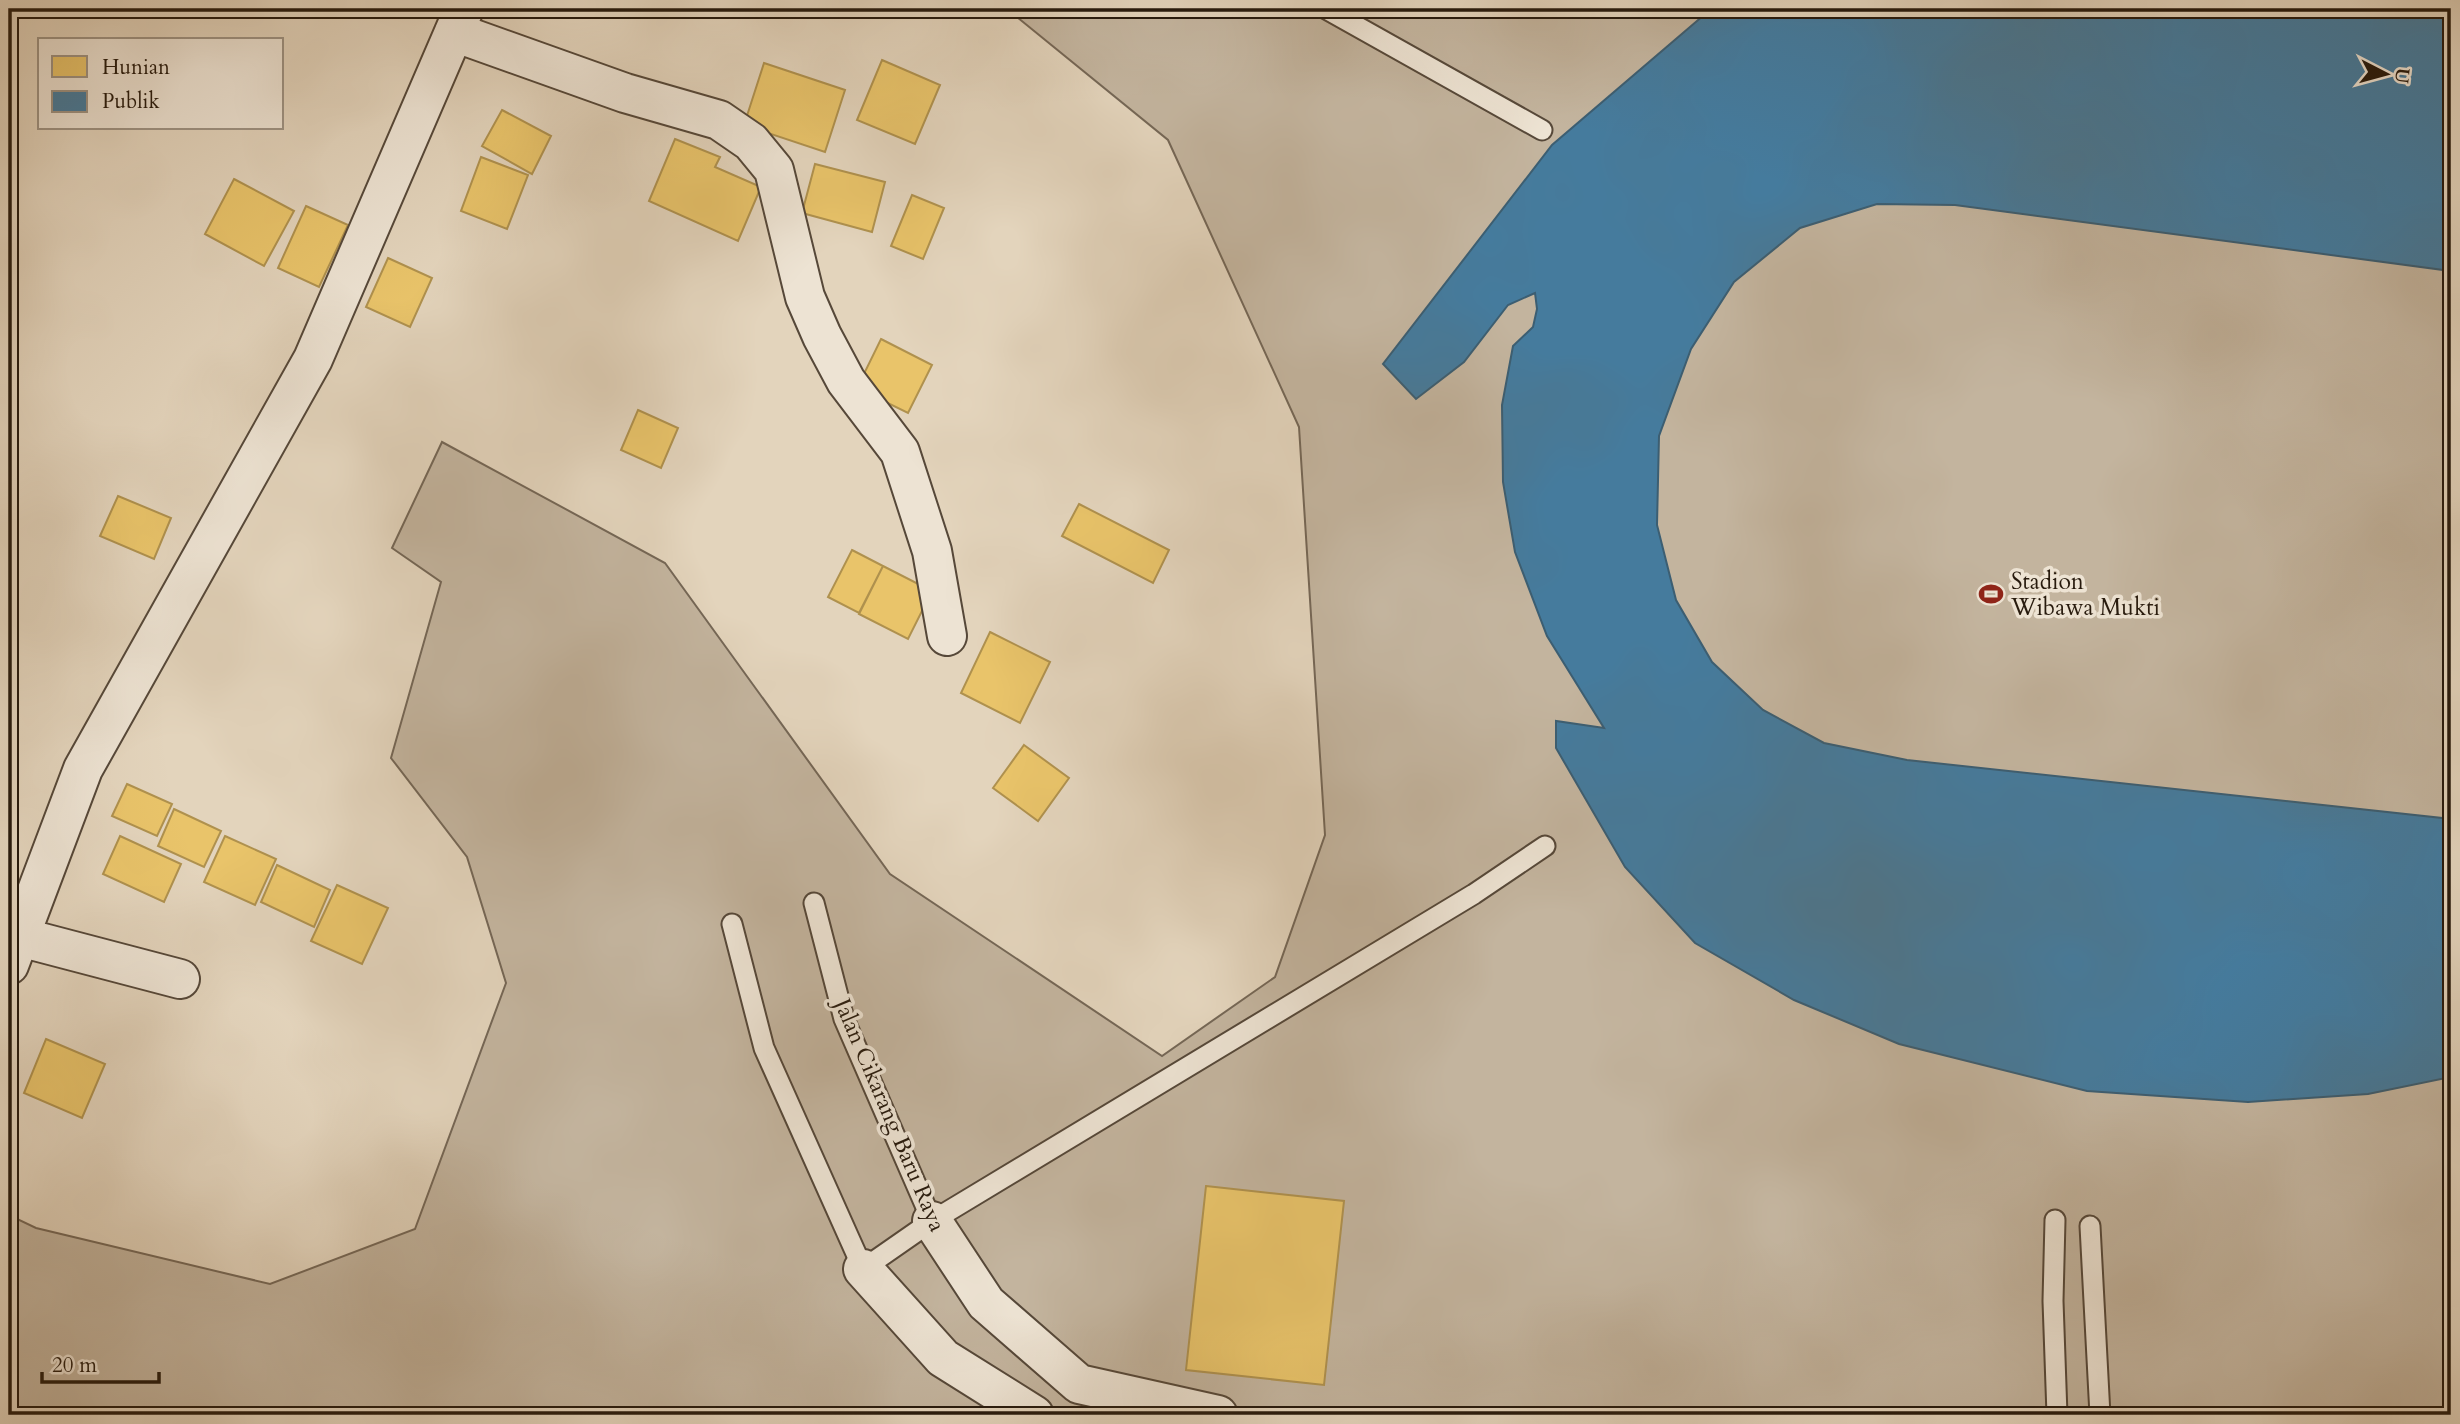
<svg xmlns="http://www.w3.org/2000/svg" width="2460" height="1424" viewBox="0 0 2460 1424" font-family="Cardo,serif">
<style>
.green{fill:#c3b49e;stroke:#756756;stroke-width:2}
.homes{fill:#e9c46a;stroke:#af914e;stroke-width:2}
.public{fill:#457b9d;stroke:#3c5e72;stroke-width:2}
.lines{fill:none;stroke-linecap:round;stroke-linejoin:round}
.service-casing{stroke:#564839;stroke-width:23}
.minor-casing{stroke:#564839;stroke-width:42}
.service{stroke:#ede3d3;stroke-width:19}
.minor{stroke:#ede3d3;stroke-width:38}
.labels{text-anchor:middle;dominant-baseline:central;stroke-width:7;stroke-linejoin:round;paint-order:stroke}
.poi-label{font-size:23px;fill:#271a0d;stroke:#ede3d3;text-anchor:start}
.street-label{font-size:23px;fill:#271a0d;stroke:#ede3d3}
</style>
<rect width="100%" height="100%" fill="#e3d4bc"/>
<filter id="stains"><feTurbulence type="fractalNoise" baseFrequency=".00286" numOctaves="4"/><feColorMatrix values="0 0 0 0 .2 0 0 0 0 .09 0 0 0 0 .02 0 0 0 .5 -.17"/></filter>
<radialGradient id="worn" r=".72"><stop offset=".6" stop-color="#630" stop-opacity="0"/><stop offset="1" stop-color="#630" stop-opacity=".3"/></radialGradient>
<path class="green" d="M1007 9H2451V1415H9V1215L36 1228 270 1284 415 1229 506 983 467 857 391 758 441 582 392 548 442 442 665 563 890 874 1162 1056 1275 977 1325 835 1299 427 1168 140Z"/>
<path class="homes" d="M882 60 940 85 915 144 857 120Z
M764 63 845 90 825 152 744 125Z
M502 110 551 136 532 174 482 146Z
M675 139 720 157 715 167 761 187 738 241 649 201Z
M481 157 528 175 507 229 461 211Z
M815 164 885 182 872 232 802 213Z
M234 179 294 211 264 266 205 234Z
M912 195 944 208 923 259 891 246Z
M306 206 348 225 319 287 278 268Z
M388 258 432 278 410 327 366 307Z
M881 339 932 365 908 413 857 388Z
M638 410 678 428 661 468 621 450Z
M118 496 171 518 154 559 100 536Z
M1079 504 1169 550 1153 583 1062 536Z
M852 550 883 566 859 613 828 597Z
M883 566 932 591 908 639 859 614Z
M990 632 1050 662 1020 723 961 693Z
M1024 745 1069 778 1038 821 993 788Z
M127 784 172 804 157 836 112 816Z
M174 809 221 831 204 867 158 846Z
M120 836 181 864 164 902 103 874Z
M225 836 276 859 255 905 204 882Z
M277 865 330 890 314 927 261 902Z
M337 885 388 908 362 964 311 941Z
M46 1039 105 1064 82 1118 24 1093Z
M1206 1186 1344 1201 1324 1385 1186 1370Z"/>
<path class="public" d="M1711 9H2451V271L1955 205 1877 204 1800 228 1734 282 1691 349 1659 436 1657 525 1676 600 1712 662 1763 710 1824 743 1907 760 2451 819V1077L2368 1094 2248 1102 2087 1091 1899 1044 1794 1000 1695 943 1625 867 1556 748V721L1604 728 1547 636 1515 552 1503 482 1502 405 1513 346 1533 327 1537 309 1535 293 1508 305 1464 362 1416 399 1383 364 1552 145Z"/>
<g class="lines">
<g class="service-casing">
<path id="service" d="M1326 9 1542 130
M814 903 844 1019 932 1221
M732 924 764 1048 863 1269 932 1221 1474 894 1545 846
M2055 1220 2053 1301 2057 1415
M2090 1226 2100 1415"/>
</g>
<g class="minor-casing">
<path id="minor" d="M454 32 625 93 719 120 751 142 774 170 805 297 822 336 846 381 900 452 932 551 947 636
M20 937 180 979
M9 965 83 769 313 359 464 9
M932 1221 986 1303 1079 1384 1218 1415
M863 1269 943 1358 1034 1415"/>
</g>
<use href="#service" class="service"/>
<use href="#minor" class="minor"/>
</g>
<defs>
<g id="stadium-bare" transform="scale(1.89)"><path d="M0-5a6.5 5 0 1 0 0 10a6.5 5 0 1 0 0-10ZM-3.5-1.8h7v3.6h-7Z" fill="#8f2418" stroke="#ede3d3" stroke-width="2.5" paint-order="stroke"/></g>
</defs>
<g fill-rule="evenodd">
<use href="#stadium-bare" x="1991" y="594"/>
</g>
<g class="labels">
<g class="poi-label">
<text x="2011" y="581">Stadion<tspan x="2011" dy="26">Wibawa Mukti</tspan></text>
</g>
<g class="street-label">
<text transform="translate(890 1115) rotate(67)">Jalan Cikarang Baru Raya</text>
</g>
</g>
<rect width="2460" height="1424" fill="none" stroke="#e3d4bc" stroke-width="35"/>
<rect x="10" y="10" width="2439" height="1403" fill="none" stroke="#271a0d" stroke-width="3.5"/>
<rect x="18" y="18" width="2425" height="1389" fill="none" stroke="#271a0d" stroke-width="2"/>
<rect x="38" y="38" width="245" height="91" fill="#ede3d3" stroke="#9e9384" stroke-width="2"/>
<rect x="52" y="56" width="35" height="21" fill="#e9c46a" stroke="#9e9384" stroke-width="2"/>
<text x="102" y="74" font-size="21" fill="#271a0d">Hunian</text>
<rect x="52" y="91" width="35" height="21" fill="#457b9d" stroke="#9e9384" stroke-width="2"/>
<text x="102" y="108" font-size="21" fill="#271a0d">Publik</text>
<g transform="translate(2386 74) rotate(96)" stroke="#ede3d3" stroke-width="5" paint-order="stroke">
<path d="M0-5L12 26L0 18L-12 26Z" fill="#271a0d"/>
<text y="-10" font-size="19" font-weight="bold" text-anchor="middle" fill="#271a0d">U</text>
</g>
<path d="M42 1372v10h117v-10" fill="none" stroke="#271a0d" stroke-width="3.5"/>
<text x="52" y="1372" font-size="21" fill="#271a0d" stroke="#ede3d3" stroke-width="5" paint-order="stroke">20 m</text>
<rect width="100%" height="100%" filter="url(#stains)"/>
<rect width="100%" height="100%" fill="url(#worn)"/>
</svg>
